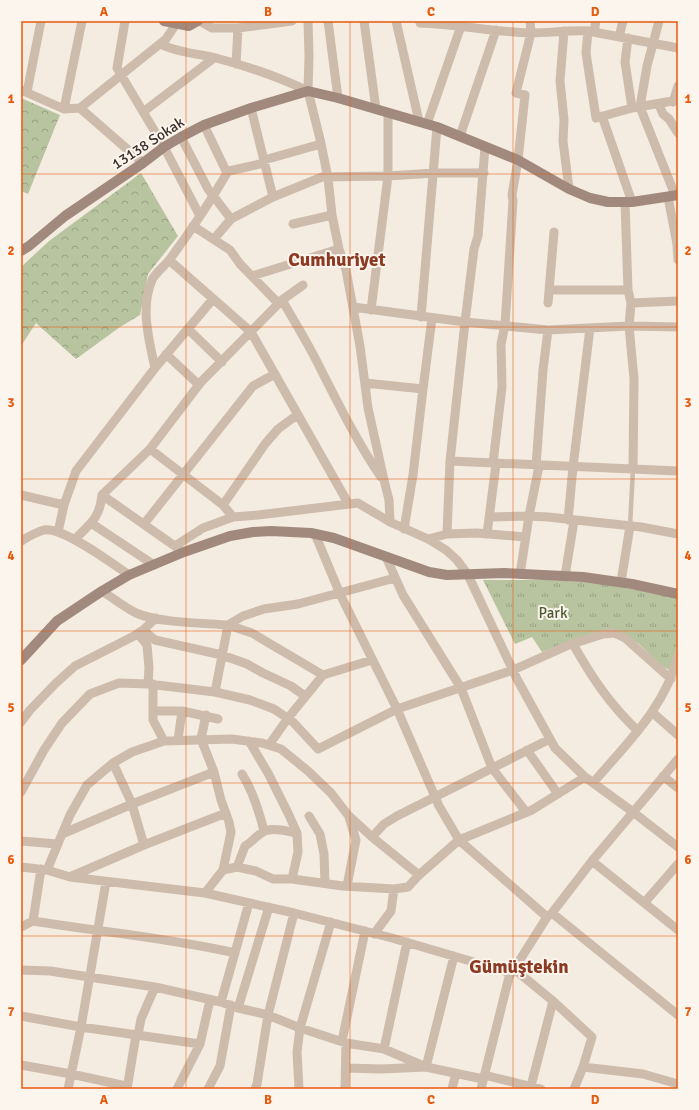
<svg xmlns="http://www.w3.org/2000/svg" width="699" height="1110" viewBox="0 0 699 1110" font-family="Signika,sans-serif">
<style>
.forest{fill:url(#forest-crowns)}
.park{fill:url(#park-tufts)}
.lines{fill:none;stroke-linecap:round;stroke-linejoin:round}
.lane{stroke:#cdbbac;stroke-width:4.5}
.street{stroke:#cdbbac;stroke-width:9}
.secondary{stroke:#a18a7d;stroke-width:10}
.grid{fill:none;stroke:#e8590c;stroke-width:1;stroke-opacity:0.55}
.labels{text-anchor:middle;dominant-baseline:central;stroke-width:4;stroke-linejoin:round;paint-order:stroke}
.street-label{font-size:15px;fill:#3b302b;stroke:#fbf5ee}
.park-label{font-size:15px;fill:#4a5a2e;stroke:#fbf5ee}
.district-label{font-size:19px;font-weight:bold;fill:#8c3b22;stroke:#fbf5ee}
.neatline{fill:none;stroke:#e8590c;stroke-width:1.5}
.grid-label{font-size:13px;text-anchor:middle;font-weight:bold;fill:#e8590c}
</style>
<defs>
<pattern id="forest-crowns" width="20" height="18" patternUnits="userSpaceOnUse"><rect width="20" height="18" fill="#b8c4a0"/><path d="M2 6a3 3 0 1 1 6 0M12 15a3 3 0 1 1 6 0" fill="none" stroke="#97a083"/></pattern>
<pattern id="park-tufts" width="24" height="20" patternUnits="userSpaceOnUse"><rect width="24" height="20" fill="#b8c4a0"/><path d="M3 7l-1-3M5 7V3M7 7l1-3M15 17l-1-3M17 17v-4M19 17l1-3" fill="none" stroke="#97a083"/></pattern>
</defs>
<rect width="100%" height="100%" fill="#f4ebe1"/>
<path class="forest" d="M21 98 60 115 28 194 21 191Z
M141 173 178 236 148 274 140 315 120 327 76 359 36 323 21 346V267L49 241Z"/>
<path class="park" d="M483 580H549L600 583 678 598V642L671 671 662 666 639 644 617 630 592 633 542 652 532 637 515 644Z"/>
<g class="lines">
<path class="lane" d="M630 526 633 469"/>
<path class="street" d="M125 21 117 68 164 147 200 216
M200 21 212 28H238L292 21
M308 21 309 56 308 91 320 139 328 178 332 215 339 249 346 270 360 346 368 408 384 480 389 500 390 522
M328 21 338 98
M364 21 376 109
M396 21 419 121
M420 21V23C457 24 493 32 530 33 550 33 569 30 588 31L678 48
M659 21 647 66 640 107 675 195
M564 31 560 81 564 120 563 141 569 189
M588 31 586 53 596 118 632 108 678 100
M594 32 596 21
M619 37 623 21
M628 38 625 62 632 108
M160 44C178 53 196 53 216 58 247 66 279 77 308 91
M236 64 238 28
M21 90 64 109 80 108 166 39 176 24
M27 92 41 21
M673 102 678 86
M659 105 663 114 669 119 678 133
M80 108 143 163
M251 108 273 197
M64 109 82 21
M143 112 214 58
M602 116 632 202
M427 124 461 26
M204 125 227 173 229 171 264 163
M460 136 496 30
M181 137 208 189 231 219 273 197 322 177 388 176 434 173H484
M485 147 478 236 474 249 465 322 450 461 678 471
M264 160 321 144
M668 197 677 244 678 260
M625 202 628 290 631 303 629 326 634 379 633 469
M293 224 332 215
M193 226 230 250 240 264 279 304
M214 239 231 219
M169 260 251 332 348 503
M252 276 339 249
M549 290H628
M282 300C293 319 304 337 314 356 335 397 355 439 381 477
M548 303 554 232
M631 303 678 301
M353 307 465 322 548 330 629 326 678 327
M371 310 388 176V113
M421 317 437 127
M188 329 222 362
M166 354 199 385
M155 368 213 299
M365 383 423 389 432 318
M150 449 223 505 233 517 203 528 175 546
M493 463 502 387 501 344 505 325 513 201 512 195 518 160 525 95 516 93 531 33 530 21
M536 466 543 370 548 330
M21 495 64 505
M102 495 179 549
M223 505 265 444 278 429 297 415
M233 517 258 515 358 503 390 522 428 539 446 550 457 560 468 575 517 679 555 748 585 777 633 812 678 847
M489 517 529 516 548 517 641 527 678 534
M568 520 573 467 590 328
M91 523 154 565
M144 524 253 386 275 374
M404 529 413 475 423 389
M58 532 64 505 76 471 155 368C149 340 140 308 152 280 155 273 165 266 170 259 190 232 210 202 227 173
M315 534 340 594 397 709 439 806 459 840 547 917
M447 534 450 461
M487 534 496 464
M75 539C90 524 100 518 102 495L150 449 201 382 282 300 303 285
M428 539 447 534 477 533 525 537
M21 541C28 537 36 532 44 530 62 526 113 564 129 575
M386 557 403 595 461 688 492 768 526 812
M520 574 529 516 539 466
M565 576 574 521
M621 582 630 526
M102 591C113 598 124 607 136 613 159 623 203 623 228 625L215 692
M143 630 155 640 222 655 247 664 263 673 291 686 305 696
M138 634 147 645 149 668 148 684
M573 644C591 676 610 705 638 731
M372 660 323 675 252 633 228 625 243 616 264 609 298 604 395 578
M153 684V720L164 741
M153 711H182L218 719
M653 713 678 735
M206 715 201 739 214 772 221 800 229 822 231 832 223 870
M21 722 30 710 56 683 75 666 134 636 143 630 156 618
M178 740 182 711
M249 741 268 773 288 813 297 833 298 852 292 879
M269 745 288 718 323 675
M527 750 558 794
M113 763 132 804 144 845
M242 774C253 791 259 811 264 831
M663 776 678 788
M593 783C626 744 666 707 678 655
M21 792 44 750 62 723 90 694 119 683 148 684 215 692 250 700 274 709 293 722 318 749 397 709 513 670 569 645 603 634 614 633 625 638 671 679
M309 816 320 834 324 854 325 883
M62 834 132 804 214 772
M372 837 384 824 397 816 550 739
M21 841 57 844
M592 861 678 930
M21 867 47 870 70 877 205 893 294 913 392 938 511 973
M237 867 245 846C251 843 254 838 260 834 270 826 285 831 297 833
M47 870 70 815 87 785 113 763 132 752 164 741 232 739 262 743 281 749 308 771 331 793 348 815 372 837 419 875 459 840 532 810 585 777
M72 876 144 845 226 813
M347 886 356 840 349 817
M205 893 223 870 237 867 256 871 273 879H292L343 886 394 889 408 887 419 875
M645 902 678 864
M552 913 678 1015
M33 921 41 869
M21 927 33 921C101 932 169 938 235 953
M374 934 391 911 394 889
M514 969 553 1001 592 1037 583 1067 574 1089
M21 970 50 971 155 987 221 1002 238 1008 268 1015 300 1028 346 1043 384 1049 426 1067 483 1079
M221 1002 249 903
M238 1008 269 907
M21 1016 81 1027 200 1044
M138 1035 141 1019 155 987
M342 1041 365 931
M384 1049 407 942
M21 1065 71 1074 126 1086
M583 1067 643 1074 678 1084
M346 1068 381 1069 426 1067 454 956
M484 1075 541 1089
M531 1086 553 1001
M68 1089 81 1027 106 882
M127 1089 136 1035
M177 1089 200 1044 210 1000
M208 1089 220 1066 231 1005
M255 1089 257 1084 268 1015 294 913
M299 1089 297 1052 300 1028 331 922
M345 1089 346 1043
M452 1089 456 1073
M481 1089 509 977 547 917 552 913 592 861 678 759"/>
<path class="secondary" d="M164 21 189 26 198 21
M21 251 29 246 65 216 143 163 164 147 181 137 204 125 251 108 308 91 338 98 437 127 518 160 569 189 590 198 608 202H632L678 195
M21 660 57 621 102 591 129 575 184 552 230 536 253 532 271 531 311 533 334 538 429 572 447 575 504 573 583 577 632 584 678 594"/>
</g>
<path class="grid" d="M186 21V1089M350 21V1089M513 21V1089M21 174H678M21 327H678M21 479H678M21 631H678M21 783H678M21 936H678"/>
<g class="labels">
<g class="street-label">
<text transform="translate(148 143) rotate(-33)">13138 Sokak</text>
</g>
<g class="park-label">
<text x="553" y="613">Park</text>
</g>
<g class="district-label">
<text x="337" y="260">Cumhuriyet</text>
<text x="519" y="967">Gümüştekin</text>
</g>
</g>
<rect width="699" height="1110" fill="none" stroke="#fbf5ee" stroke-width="44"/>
<rect x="22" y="22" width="655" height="1066" class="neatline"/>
<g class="grid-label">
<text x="104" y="16">A</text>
<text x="268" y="16">B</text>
<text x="431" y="16">C</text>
<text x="595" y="16">D</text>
<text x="11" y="103">1</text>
<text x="688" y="103">1</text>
<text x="11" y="255">2</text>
<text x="688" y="255">2</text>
<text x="11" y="407">3</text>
<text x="688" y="407">3</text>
<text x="11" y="560">4</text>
<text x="688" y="560">4</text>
<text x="11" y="712">5</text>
<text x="688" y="712">5</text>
<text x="11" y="864">6</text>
<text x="688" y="864">6</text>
<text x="11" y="1016">7</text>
<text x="688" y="1016">7</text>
<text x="104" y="1104">A</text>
<text x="268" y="1104">B</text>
<text x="431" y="1104">C</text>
<text x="595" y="1104">D</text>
</g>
</svg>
